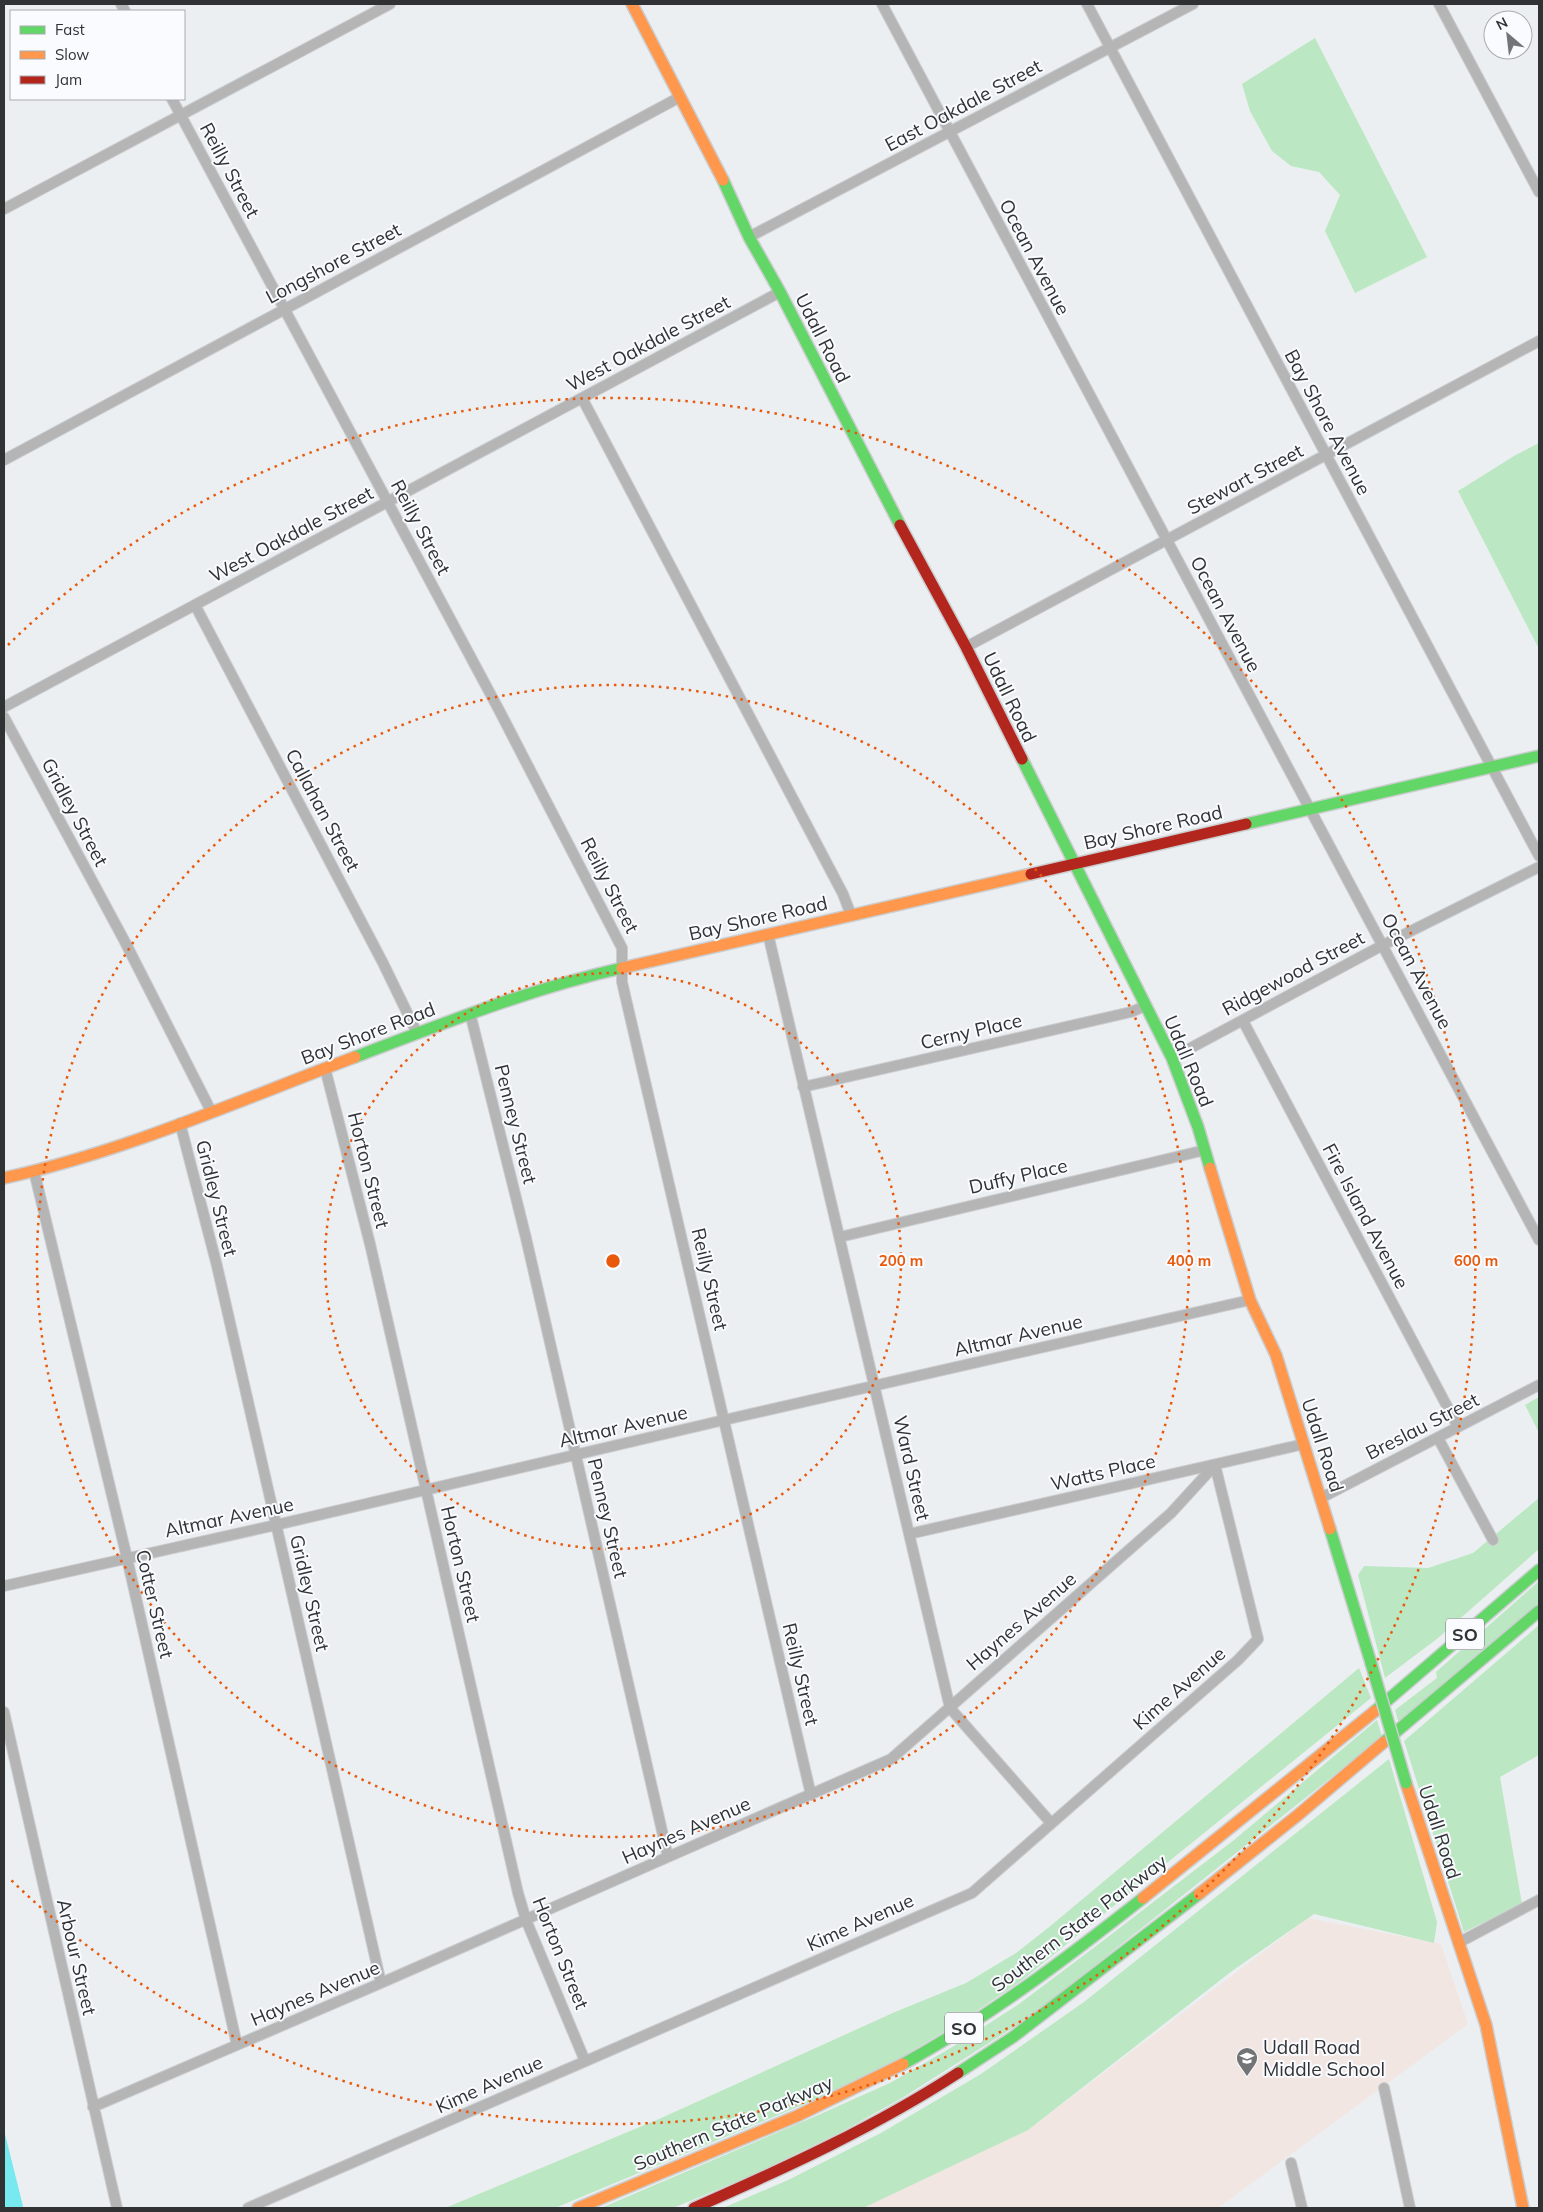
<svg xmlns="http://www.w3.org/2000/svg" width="1543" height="2212" viewBox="0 0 1543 2212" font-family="Mulish,sans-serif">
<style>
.education{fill:#f1e6e1}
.green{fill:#bbe7c2}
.water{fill:#77e9ef}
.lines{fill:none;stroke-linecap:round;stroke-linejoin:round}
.street-casing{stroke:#cbcdcf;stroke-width:12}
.fast-casing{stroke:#cbcdcf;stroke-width:14}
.slow-casing{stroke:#cbcdcf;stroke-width:14}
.jam-casing{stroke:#cbcdcf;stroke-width:14}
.street{stroke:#b6b5b6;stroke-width:10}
.fast{stroke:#63d668;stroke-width:11}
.slow{stroke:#ff974d;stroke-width:11}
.jam{stroke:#b3261e;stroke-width:11}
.fast-bridge-casing{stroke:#cbcdcf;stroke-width:14;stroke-linecap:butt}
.fast-bridge{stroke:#63d668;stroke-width:11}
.ring{fill:none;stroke:#e8590c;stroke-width:2.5;stroke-dasharray:2.5 5}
.labels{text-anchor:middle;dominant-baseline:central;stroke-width:4;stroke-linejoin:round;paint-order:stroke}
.shield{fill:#f9fbfe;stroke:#6c6e71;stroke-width:1}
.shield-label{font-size:18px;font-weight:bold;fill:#303234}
.street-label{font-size:19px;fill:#303234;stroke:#f9fbfe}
.poi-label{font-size:19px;fill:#303234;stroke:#f9fbfe;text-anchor:start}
.centre{fill:#e8590c;stroke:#f9fbfe;stroke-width:2.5}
.ring-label{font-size:15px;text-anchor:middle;font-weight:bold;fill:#e8590c;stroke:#f9fbfe;stroke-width:4;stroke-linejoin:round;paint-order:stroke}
</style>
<rect width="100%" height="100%" fill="#eceff2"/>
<path class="education" d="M1308 1918 1441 1944 1468 2024 1218 2208H861L1028 2130Z"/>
<path class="green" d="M1315 38 1427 257 1355 293 1325 231 1340 195 1319 172 1291 166 1272 151 1250 111 1242 84Z
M1539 443V649L1458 491 1514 456Z
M1539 1397V1433L1525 1405Z
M1539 1498V1549L1438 1638 1385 1678 1358 1575 1364 1566 1428 1568 1473 1553Z
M1539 1581V1603L1399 1724 1395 1710 1437 1678 1436 1672Z
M1539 1625V1755L1500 1777 1522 1904 1464 1932 1404 1741Z
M1359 1668 1371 1698 1021 1981 959 2023 895 2061 826 2095 555 2208H445L659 2119 895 2012 966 1983 1016 1953 1048 1928Z
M1377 1720 1382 1737 1030 2017 902 2098 841 2132 753 2175 673 2208H601L816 2116 890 2083 954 2046 1019 2004 1100 1943 1234 1840Z
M1389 1759 1437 1922 1434 1943 1314 1914 1232 1971 1028 2130 863 2208H723L788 2180 881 2133 981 2074 1084 2002Z"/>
<path class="water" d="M4 2130 23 2206 22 2208H4Z"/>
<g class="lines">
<g class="street-casing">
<path id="street" d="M121 4 125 11
M882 4 1539 1240
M1087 4 1539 856
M1439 4 1539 192
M172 99 499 710 622 948V982L811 1795
M4 209 390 4
M749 237 1193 4
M582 398 843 894 851 915
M4 460 680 97
M195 605 383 963 417 1033
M966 647 1539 341
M4 707 780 292
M4 717 124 940 211 1111
M768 934 950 1708 1051 1823
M470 1013 526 1238 668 1857
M1243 1021 1458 1427
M1172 1058 1383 945 1539 867
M325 1068 370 1244 518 1893 526 1920 585 2061
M803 1087 1131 1012 1145 1006
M180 1123 217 1266 381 1983
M34 1171 127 1558 237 2045
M840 1237 1205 1150
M1438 1438 1493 1540
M1321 1498 1539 1385
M909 1534 1304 1444
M4 1586 276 1525 724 1420 1250 1300
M4 1712 117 2208
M1458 1943 1539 1900
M1384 2088 1410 2208
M93 2107 381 1983 891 1759 1171 1513 1215 1465
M1291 2163 1302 2208
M248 2208 972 1893 1238 1660 1258 1639 1215 1465"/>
</g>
<g class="fast-casing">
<path id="fast" d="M723 180 749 237 780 292 900 525
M1022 759 1172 1058 1198 1127 1210 1168
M1246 824 1539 756
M355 1057C444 1023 530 989 622 968
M1330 1529 1371 1663
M1375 1711 1539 1570
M1384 1742 1539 1611
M903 2064C989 2017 1067 1958 1143 1898
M958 2073 1013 2037 1199 1894"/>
</g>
<g class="slow-casing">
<path id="slow" d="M632 4 723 180
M622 968 1031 874
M1210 1168 1250 1300 1276 1355 1330 1529
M4 1178C124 1152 240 1100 355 1057
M1406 1783 1486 2025 1523 2208
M1199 1894 1298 1815 1384 1742
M1143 1898 1375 1711
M578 2208 797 2116 903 2064"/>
</g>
<g class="jam-casing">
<path id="jam" d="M900 525 966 647 1022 759
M1031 874 1246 824
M694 2208C785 2168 875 2127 958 2073"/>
</g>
<use href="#street" class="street"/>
<use href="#fast" class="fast"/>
<use href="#slow" class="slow"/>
<use href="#jam" class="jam"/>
<g class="fast-bridge-casing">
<path id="fast-bridge" d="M1371 1663 1406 1783"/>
</g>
<use href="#fast-bridge" class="fast-bridge"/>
</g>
<g class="ring">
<circle cx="613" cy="1261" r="288"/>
<circle cx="613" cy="1261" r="576"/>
<path d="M8 645A863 863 0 1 1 8 1877"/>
</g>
<defs>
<g id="school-pin" transform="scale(1.125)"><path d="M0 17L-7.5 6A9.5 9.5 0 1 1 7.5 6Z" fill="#727476" stroke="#f9fbfe"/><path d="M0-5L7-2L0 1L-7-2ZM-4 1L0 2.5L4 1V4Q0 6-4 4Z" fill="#fff"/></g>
</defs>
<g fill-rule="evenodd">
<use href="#school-pin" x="1247" y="2058"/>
</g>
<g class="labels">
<g class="shield">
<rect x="1446" y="1618.5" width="38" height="31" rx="4"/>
<rect x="945" y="2012.5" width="38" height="31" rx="4"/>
</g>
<g class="shield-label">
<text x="1465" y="1634">SO</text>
<text x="964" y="2028">SO</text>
</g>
<g class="street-label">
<text transform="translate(963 105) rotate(-28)">East Oakdale Street</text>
<text transform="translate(230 170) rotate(62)">Reilly Street</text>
<text transform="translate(1035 257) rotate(62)">Ocean Avenue</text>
<text transform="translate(333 263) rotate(-28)">Longshore Street</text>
<text transform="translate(823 338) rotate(63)">Udall Road</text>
<text transform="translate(648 343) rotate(-28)">West Oakdale Street</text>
<text transform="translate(1328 422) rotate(62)">Bay Shore Avenue</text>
<text transform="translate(1245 479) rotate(-28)">Stewart Street</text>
<text transform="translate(421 527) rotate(62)">Reilly Street</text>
<text transform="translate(291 534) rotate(-28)">West Oakdale Street</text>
<text transform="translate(1226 614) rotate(62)">Ocean Avenue</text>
<text transform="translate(1010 697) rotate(64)">Udall Road</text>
<text transform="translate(323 810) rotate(62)">Callahan Street</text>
<text transform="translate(75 812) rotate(62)">Gridley Street</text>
<text transform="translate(1153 827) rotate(-13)">Bay Shore Road</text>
<text transform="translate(610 885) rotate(63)">Reilly Street</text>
<text transform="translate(758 918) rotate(-13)">Bay Shore Road</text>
<text transform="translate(1417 971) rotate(62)">Ocean Avenue</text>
<text transform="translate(1293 973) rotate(-28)">Ridgewood Street</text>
<text transform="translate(971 1031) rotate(-13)">Cerny Place</text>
<text transform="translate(368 1033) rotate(-21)">Bay Shore Road</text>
<text transform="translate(1189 1061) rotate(67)">Udall Road</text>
<text transform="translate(516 1124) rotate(76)">Penney Street</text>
<text transform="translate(369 1170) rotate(76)">Horton Street</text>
<text transform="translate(1018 1176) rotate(-13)">Duffy Place</text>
<text transform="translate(217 1198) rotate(76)">Gridley Street</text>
<text transform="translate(1366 1216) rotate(62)">Fire Island Avenue</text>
<text transform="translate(710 1279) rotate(77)">Reilly Street</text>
<text transform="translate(1018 1335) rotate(-13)">Altmar Avenue</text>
<text transform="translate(623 1426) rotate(-13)">Altmar Avenue</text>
<text transform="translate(1422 1426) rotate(-27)">Breslau Street</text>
<text transform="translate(1323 1445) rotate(72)">Udall Road</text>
<text transform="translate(912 1468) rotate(77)">Ward Street</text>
<text transform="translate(1103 1472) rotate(-13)">Watts Place</text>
<text transform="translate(229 1517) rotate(-12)">Altmar Avenue</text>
<text transform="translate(608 1518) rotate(77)">Penney Street</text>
<text transform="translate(461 1564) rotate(77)">Horton Street</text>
<text transform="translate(310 1593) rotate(77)">Gridley Street</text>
<text transform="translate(155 1604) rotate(77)">Cotter Street</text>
<text transform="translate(1021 1621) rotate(-41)">Haynes Avenue</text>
<text transform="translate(801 1674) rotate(77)">Reilly Street</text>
<text transform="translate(1179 1688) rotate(-41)">Kime Avenue</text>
<text transform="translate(686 1830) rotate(-24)">Haynes Avenue</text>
<text transform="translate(1440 1832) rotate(72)">Udall Road</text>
<text transform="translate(860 1922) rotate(-24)">Kime Avenue</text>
<text transform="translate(1079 1923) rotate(-37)">Southern State Parkway</text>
<text transform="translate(561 1953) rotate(68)">Horton Street</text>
<text transform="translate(77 1957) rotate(77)">Arbour Street</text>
<text transform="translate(315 1993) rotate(-23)">Haynes Avenue</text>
<text transform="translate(489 2084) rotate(-24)">Kime Avenue</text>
<text transform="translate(733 2123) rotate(-23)">Southern State Parkway</text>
</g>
<g class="poi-label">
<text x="1263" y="2047">Udall Road<tspan x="1263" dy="22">Middle School</tspan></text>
</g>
</g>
<circle cx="613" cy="1261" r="8" class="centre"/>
<g class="ring-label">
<text x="901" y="1266">200 m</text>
<text x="1189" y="1266">400 m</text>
<text x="1476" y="1266">600 m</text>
</g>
<rect width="1543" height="2212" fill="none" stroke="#303234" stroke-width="10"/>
<rect x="10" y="10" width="175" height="90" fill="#f9fbfe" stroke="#a9abad"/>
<rect x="20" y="26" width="25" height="8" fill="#63d668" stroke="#a9abad"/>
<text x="55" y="35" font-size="15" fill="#303234">Fast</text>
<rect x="20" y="51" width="25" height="8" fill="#ff974d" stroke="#a9abad"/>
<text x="55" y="60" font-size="15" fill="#303234">Slow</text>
<rect x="20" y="76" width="25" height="8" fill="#b3261e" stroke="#a9abad"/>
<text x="55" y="85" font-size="15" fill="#303234">Jam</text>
<g transform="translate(1508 35) rotate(332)"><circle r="24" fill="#f9fbfe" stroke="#a9abad"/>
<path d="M0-4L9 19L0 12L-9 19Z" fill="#727476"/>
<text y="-8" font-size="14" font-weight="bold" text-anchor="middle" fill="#303234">N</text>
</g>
</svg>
